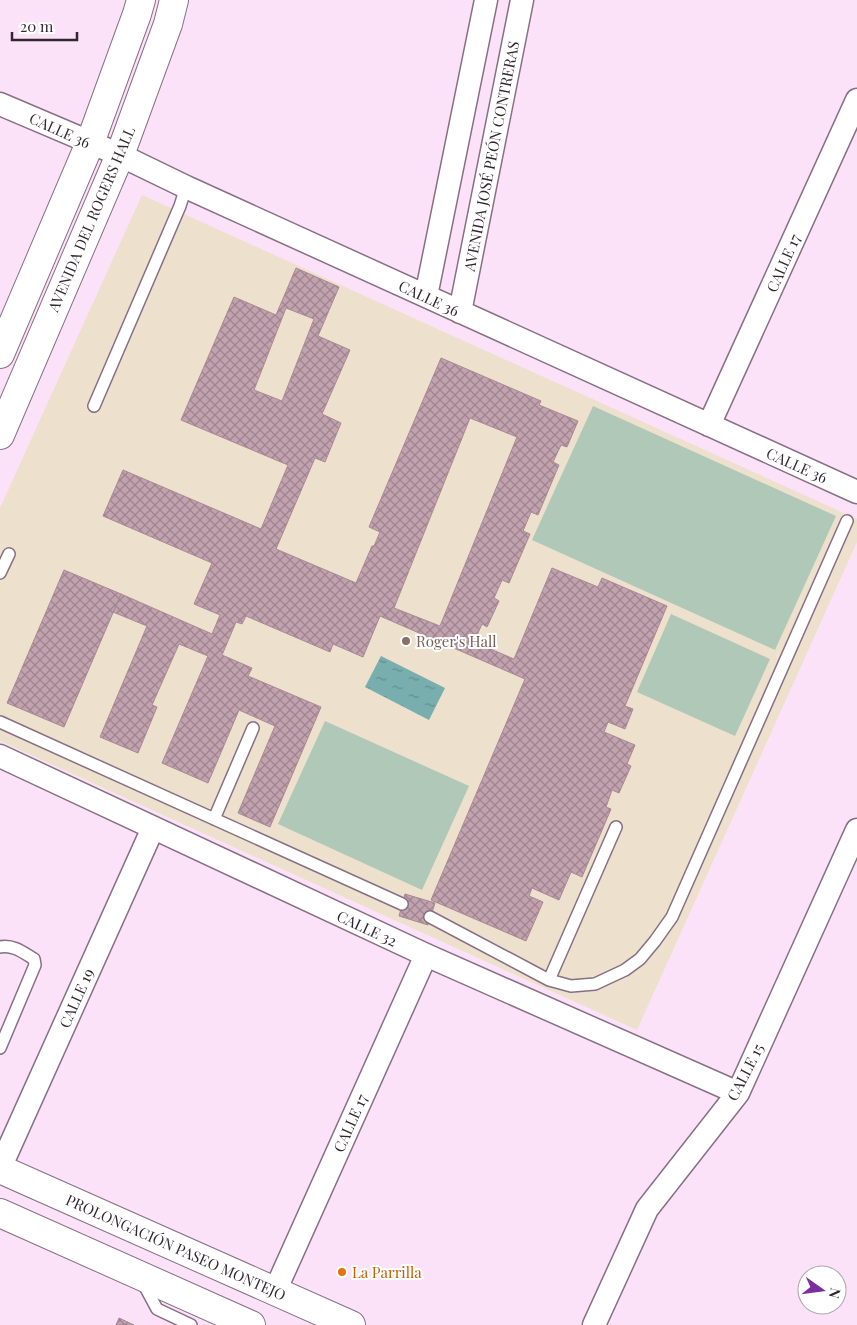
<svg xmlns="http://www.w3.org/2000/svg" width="857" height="1325" viewBox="0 0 857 1325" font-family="'Playfair Display',serif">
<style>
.education{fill:#ede0cc}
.grass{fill:#afc8b8}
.water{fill:url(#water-ripples)}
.building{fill:url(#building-cross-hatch);stroke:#a98995;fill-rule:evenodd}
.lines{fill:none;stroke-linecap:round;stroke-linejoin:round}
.lane-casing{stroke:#877085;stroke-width:14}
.street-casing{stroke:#877085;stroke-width:25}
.secondary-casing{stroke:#877085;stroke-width:30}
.lane{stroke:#fff;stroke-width:11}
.street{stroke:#fff;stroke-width:22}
.secondary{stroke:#fff;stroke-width:28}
.education-dot{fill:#8d6e63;stroke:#fff;stroke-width:2}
.food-dot{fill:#e8710a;stroke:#fff;stroke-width:2}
.labels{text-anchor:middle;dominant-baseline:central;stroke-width:4;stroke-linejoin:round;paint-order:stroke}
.street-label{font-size:15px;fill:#30272f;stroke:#fff}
.education-label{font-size:15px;fill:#785e54;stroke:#fff;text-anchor:start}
.food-label{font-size:15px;fill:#c56008;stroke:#fff;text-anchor:start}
</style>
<defs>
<pattern id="water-ripples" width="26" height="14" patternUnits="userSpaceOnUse" patternTransform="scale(1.25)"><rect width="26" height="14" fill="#78aeae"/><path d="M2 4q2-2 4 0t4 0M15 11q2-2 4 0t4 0" fill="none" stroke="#638e8e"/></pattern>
<pattern id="building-cross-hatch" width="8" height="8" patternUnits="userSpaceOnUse" patternTransform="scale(1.25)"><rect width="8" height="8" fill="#c2a2ae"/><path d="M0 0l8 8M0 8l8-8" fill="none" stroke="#9e848e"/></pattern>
</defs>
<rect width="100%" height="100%" fill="#fce2f9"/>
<path class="education" d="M142 195 857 519V542L637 1030 0 741V508Z"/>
<path class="grass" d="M593 406 836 516 775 650 532 540Z
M671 614 770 659 735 736 637 692Z
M325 721 469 786 422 890 278 824Z"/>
<path class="water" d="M381 656 445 688 429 720 365 687Z"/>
<path class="building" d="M296 268 339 287 318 336 350 350 322 414 341 423 325 462 315 458 276 549 356 583 372 546H374L380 532 369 527 441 358 541 401 539 405 578 421 567 447 561 445 553 462 559 465 538 515 531 512 523 531 530 534 509 583 502 580 494 598 499 601 487 627 482 624 474 642 514 659 552 568 598 587 602 578 667 606 625 706 633 709 625 729 608 722 604 732 635 745 627 764 631 766 619 793 612 790 606 807 611 809 582 877 571 872 559 900 532 888 529 896 543 902 526 941 431 900 525 679 380 616 363 657 333 644 330 652 246 616 242 624 236 622 222 655 252 668 248 676 321 707 270 827 238 813 275 726 239 710 208 783 162 763 208 656 179 644 152 705 157 707 138 753 100 737 147 626 113 612 121 594 212 634 220 615 194 604 212 563 103 516 123 470 261 529 288 465 181 420 234 297 276 315ZM286 308 314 319 282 401 254 390ZM470 418 517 437 440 626 394 608Z
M64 570 121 594 64 727 7 703Z
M405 894 435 903 428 925 399 916Z
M119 1318 134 1325H116Z"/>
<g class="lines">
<g class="lane-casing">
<path id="lane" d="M94 406 180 206 186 187
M0 573 9 554
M0 722 402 904
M214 819 253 728
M430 917 549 980 571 986 595 984 625 970 640 959 655 941 672 917 847 521
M0 947C13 944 24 953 34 959L35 965 0 1048
M549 980 616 827
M143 1283 157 1309 191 1325"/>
</g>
<g class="street-casing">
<path id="street" d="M0 104 120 155 186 187 857 492
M426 296 486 0
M460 312 522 0
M709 425 857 100
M0 756 426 955 738 1093
M0 1168 153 828
M275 1291 426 955
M594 1325 647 1209 738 1093 857 830"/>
</g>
<g class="secondary-casing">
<path id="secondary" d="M0 354 90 143 137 14 141 0
M0 435 120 155 168 24 174 0
M0 1169 351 1325
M0 1213 251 1325"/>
</g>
<use href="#lane" class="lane"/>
<use href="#street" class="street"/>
<use href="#secondary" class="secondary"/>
</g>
<circle class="education-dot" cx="406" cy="641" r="5"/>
<circle class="food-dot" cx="342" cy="1272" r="5"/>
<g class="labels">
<g class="street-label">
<text transform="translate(60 130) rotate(24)">CALLE 36</text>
<text transform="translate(491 156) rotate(-79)">AVENIDA JOSÉ PEÓN CONTRERAS</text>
<text transform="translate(91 219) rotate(-67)">AVENIDA DEL ROGERS HALL</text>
<text transform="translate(783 263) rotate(-66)">CALLE 17</text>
<text transform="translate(429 298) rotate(25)">CALLE 36</text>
<text transform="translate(797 465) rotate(24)">CALLE 36</text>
<text transform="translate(367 928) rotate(25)">CALLE 32</text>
<text transform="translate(76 998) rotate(-66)">CALLE 19</text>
<text transform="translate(745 1072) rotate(-63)">CALLE 15</text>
<text transform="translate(350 1123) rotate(-66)">CALLE 17</text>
<text transform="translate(176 1247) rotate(24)">PROLONGACIÓN PASEO MONTEJO</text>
</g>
<g class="education-label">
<text x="416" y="641">Roger's Hall</text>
</g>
<g class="food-label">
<text x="352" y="1272">La Parrilla</text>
</g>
</g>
<g transform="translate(822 1290) rotate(104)"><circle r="24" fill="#ffffff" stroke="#aca9ac"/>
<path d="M0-4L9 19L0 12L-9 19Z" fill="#7a2fa1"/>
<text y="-8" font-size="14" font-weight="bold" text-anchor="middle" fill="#30272f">N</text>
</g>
<path d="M12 32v8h65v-8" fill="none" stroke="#30272f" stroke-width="2.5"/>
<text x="20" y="32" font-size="15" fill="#30272f" stroke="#ffffff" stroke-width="4" paint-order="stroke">20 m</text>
</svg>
